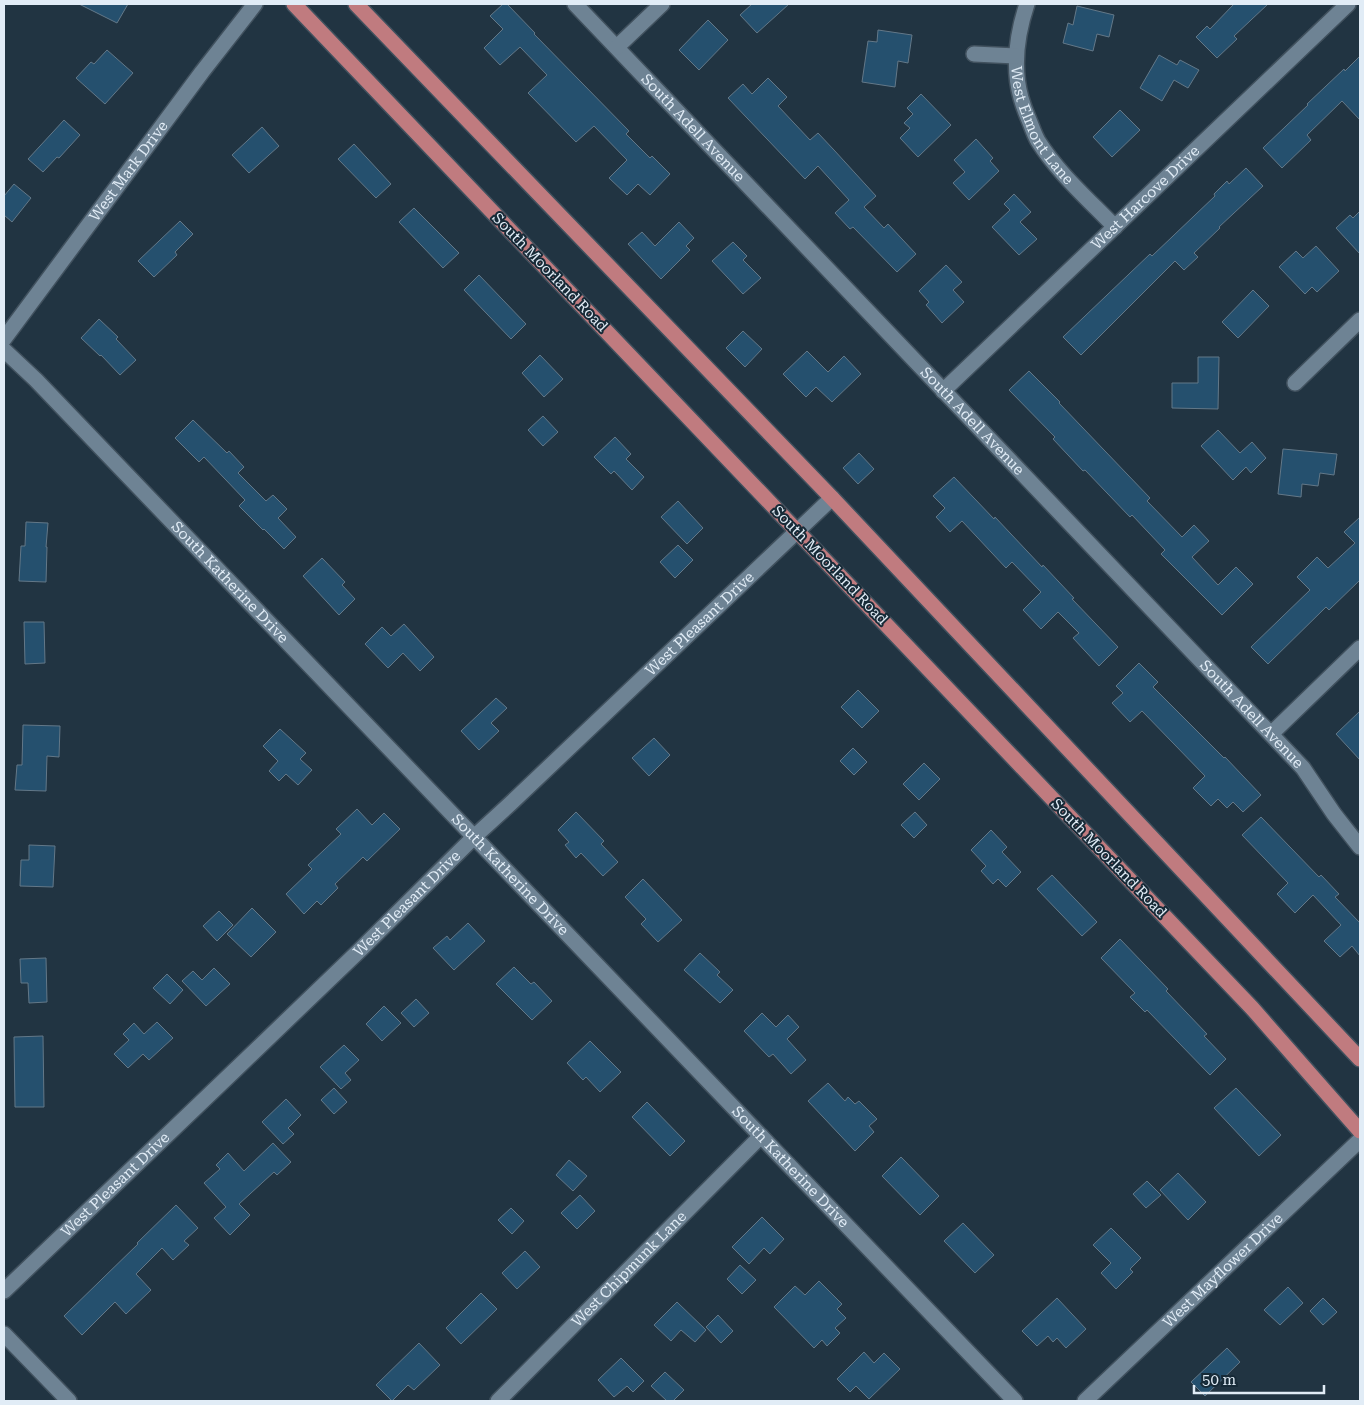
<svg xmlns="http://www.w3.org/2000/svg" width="1364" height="1405" viewBox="0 0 1364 1405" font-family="'Roboto Serif',serif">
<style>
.building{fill:#25506e;stroke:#637888}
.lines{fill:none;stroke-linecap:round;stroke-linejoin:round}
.minor-casing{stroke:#41515e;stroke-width:18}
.major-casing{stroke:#41515e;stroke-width:18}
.minor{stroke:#6e8394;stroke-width:15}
.major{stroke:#c07b7f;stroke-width:15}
.labels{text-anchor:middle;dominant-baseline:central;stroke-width:4;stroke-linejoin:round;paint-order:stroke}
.street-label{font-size:15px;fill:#e1ecf6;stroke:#172a37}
</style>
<rect width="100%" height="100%" fill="#213442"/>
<path class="building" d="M79 4H128L117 23Z
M503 4H507L535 33 534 34 629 131 626 134 650 158 652 156 670 174 650 195 638 184 627 195 609 178 627 160 594 126 576 142 528 93 547 75 520 47 500 65 484 48 503 29 490 16Z
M752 4H789L757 33 740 15Z
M1234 4H1268L1234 36 1237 39 1217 58 1196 37 1207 26 1210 29Z
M1077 6 1114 15 1109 37 1097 34 1093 51 1063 43 1068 23 1073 25Z
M708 20 728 40 699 70 679 50Z
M878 30 912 35 908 63 898 61 895 87 862 82 868 41 877 42Z
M107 50 133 73 105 104 76 78 91 62 94 64Z
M1159 55 1177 65 1180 60 1199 70 1188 88 1174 80 1162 101 1140 88Z
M1360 56V120L1342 101 1307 135 1311 140 1282 168 1263 148 1308 105 1307 104 1344 69 1345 71Z
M768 78 787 97 778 106 810 140 818 133 834 150 876 196 864 207 884 228 888 224 916 254 897 272 853 227 850 229 835 213 849 200 818 166 805 179 728 98 743 84 752 94Z
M921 94 951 125 918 157 900 138 910 128 904 123 913 114 907 108Z
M1120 110 1140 130 1112 157 1093 137Z
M64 120 80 135 59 158 57 157 43 172 28 159Z
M262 127 279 146 249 173 232 155Z
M976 139 993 158 990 161 999 171 969 200 953 183 965 172 954 160Z
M354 144 391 184 376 198 338 159Z
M1246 168 1263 186 1219 227 1220 228 1194 253 1198 257 1184 270 1175 261 1081 355 1063 337 1150 254 1152 256 1215 196 1214 194 1227 181 1229 184Z
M14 184 31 198 12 222 4 215V196Z
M1014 194 1031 212 1020 222 1037 239 1019 255 992 227 1010 210 1004 204Z
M414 208 459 253 443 268 399 222Z
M1360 211V254L1336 228 1350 215 1353 218Z
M180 221 193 234 175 252 177 255 154 277 138 261Z
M679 222 694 238 686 246 690 250 661 279 628 244 642 232 655 246Z
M733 242 747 256 743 260 761 278 743 294 712 261Z
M1316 246 1339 271 1317 292 1312 287 1305 294 1279 267 1296 251 1303 258Z
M946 265 962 282 953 290 964 302 942 323 926 305 929 302 919 291Z
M479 275 526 324 511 339 464 290Z
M1253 290 1269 306 1238 338 1222 322Z
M99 319 118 337 116 339 136 360 120 375 101 355 100 356 81 338Z
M743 331 762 349 745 367 726 348Z
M807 351 828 372 844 356 861 374 832 402 816 387 806 397 783 374Z
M540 355 563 379 544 397 522 373Z
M1198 357H1219L1218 409 1172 408V383H1198Z
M1029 371 1060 402 1059 403 1150 498 1147 501 1182 537 1194 525 1209 541 1192 557 1218 585 1236 567 1253 584 1222 615 1161 554 1165 550 1132 515 1130 517 1085 470 1083 471 1053 439 1055 437 1009 390Z
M543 416 558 432 543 446 528 430Z
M193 420 227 453 229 451 244 467 238 473 266 501 273 495 287 509 278 518 296 537 284 549 264 529 263 530 239 506 245 500 204 457 199 462 175 438Z
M1218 430 1240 453 1252 442 1266 458 1251 473 1246 467 1233 480 1201 446Z
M615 437 631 454 626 459 644 477 632 490 614 471 611 474 594 457Z
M1283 449 1337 454 1334 475 1320 473 1318 486 1302 484 1301 497 1278 494Z
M859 453 874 469 858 484 843 468Z
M954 477 994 519 995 517 1042 567 1043 565 1074 598 1072 599 1118 647 1099 666 1073 638 1079 633 1058 612 1041 629 1023 610 1041 592 1012 562 1006 568 962 521 950 532 936 517 945 508 933 496Z
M678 501 703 528 687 544 661 517Z
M1360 517V580L1329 610 1326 607 1268 664 1251 647 1310 590 1297 577 1317 557 1328 568 1355 543 1344 532Z
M26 522 48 523 46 547H47L46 582 19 581 21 546H25Z
M678 545 693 560 675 578 660 562Z
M322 558 345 582 342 585 355 599 339 615 303 576Z
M24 622H44L45 663 25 664Z
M404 624 434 657 420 671 403 653 388 668 365 644 382 627 391 636Z
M1139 663 1158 682 1153 687 1224 758 1225 757 1261 795 1243 812 1233 802 1227 808 1218 799 1211 806 1193 788 1205 776 1142 711 1130 722 1112 703 1123 693 1116 686Z
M858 690 879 711 862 728 841 707Z
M496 698 507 708 491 723 499 731 479 750 461 731Z
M1360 711V760L1336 734Z
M23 725 60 726 59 757 47 756 46 791 15 790 17 765H22Z
M280 729 306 753 300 759 312 770 298 785 286 774 279 781 269 771 278 761 263 746Z
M654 738 670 755 649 776 632 758Z
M853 748 867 762 854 775 840 761Z
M924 763 940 779 919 800 903 784Z
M357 809 372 825 384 813 400 829 367 861 363 857 335 884 338 888 321 905 317 901 304 914 286 894 312 869 308 865 341 834 336 829Z
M576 812 604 841 601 844 618 862 603 876 581 853 576 858 565 845 569 842 558 830Z
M915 812 927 825 914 838 901 825Z
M1261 817 1319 877 1321 875 1339 894 1335 897 1360 923V956L1352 946 1340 957 1324 941 1341 925 1313 895 1295 913 1277 894 1288 883 1242 835Z
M991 830 1007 847 1002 852 1021 872 1006 887 998 879 993 884 981 871 986 866 971 850Z
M29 845 55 846 53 887 20 886 21 860H29Z
M1052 875 1097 922 1082 936 1037 889Z
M643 879 682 920 658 942 641 924 646 919 625 897Z
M252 908 276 932 251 957 227 934Z
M219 911 233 925 217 941 203 926Z
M468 923 485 941 454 970 433 948 447 936 450 940Z
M1120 939 1168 989 1166 991 1207 1034 1204 1036 1226 1059 1210 1075 1147 1010 1145 1012 1130 997 1135 993 1101 958Z
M700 953 720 972 717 975 733 990 720 1003 684 970Z
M46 958 47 1002 29 1003 28 983H21L20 959Z
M514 967 531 984 534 982 552 1001 532 1020 496 984Z
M214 968 230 984 206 1006 182 981 193 971 202 980Z
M167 974 183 990 170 1004 153 988Z
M416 999 429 1013 414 1027 401 1013Z
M384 1006 401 1023 382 1041 366 1024Z
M762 1013 776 1027 788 1015 799 1027 787 1039 806 1060 791 1074 773 1054 769 1057 744 1031Z
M157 1022 173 1038 149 1060 143 1054 128 1068 114 1054 129 1040 123 1034 134 1023 144 1034Z
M43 1036 44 1107H15L14 1037Z
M590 1041 621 1072 600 1092 586 1077 583 1080 567 1063Z
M344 1045 359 1060 345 1073 351 1080 341 1089 320 1067Z
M828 1083 845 1101 848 1097 855 1104 859 1101 877 1119 869 1126 874 1132 855 1151 808 1101Z
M334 1088 347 1102 334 1114 321 1100Z
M1236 1088 1281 1135 1259 1156 1214 1108Z
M286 1099 301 1115 288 1128 294 1134 283 1144 262 1122Z
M647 1102 685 1141 670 1156 632 1117Z
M273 1143 291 1162 277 1175 274 1172 239 1204 250 1215 230 1235 214 1218 226 1207 204 1183 220 1169 216 1165 228 1153 244 1171Z
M901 1157 939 1196 920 1215 882 1176Z
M569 1160 587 1176 573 1191 556 1175Z
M1178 1173 1206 1202 1188 1220 1160 1190Z
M1147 1181 1161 1195 1146 1208 1133 1194Z
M580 1195 595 1211 577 1229 561 1213Z
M176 1205 198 1228 184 1241 189 1245 173 1260 162 1248 136 1274 151 1290 126 1314 115 1302 82 1335 64 1316 138 1244 137 1243Z
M511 1208 524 1221 512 1234 498 1220Z
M762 1217 784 1239 770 1254 764 1248 749 1264 732 1247Z
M963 1223 994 1255 975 1273 944 1241Z
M1111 1228 1141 1258 1130 1269 1133 1272 1116 1289 1101 1273 1111 1263 1093 1245Z
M525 1251 540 1267 517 1289 502 1273Z
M740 1265 756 1280 742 1294 727 1279Z
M819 1281 842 1304 837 1309 846 1318 835 1328 840 1333 827 1346 822 1340 814 1348 774 1307 795 1286 805 1295Z
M1288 1287 1303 1303 1280 1325 1264 1310Z
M481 1293 497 1309 461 1344 446 1328Z
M1057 1298 1086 1329 1066 1348 1057 1338 1053 1342 1048 1336 1037 1346 1022 1331Z
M1323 1298 1337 1312 1323 1325 1310 1311Z
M677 1302 706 1330 695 1342 681 1330 671 1341 654 1325Z
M718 1315 733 1331 721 1343 706 1327Z
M419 1343 440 1365 414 1390 408 1385 392 1401 376 1385Z
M1227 1348 1240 1362 1205 1396 1191 1382Z
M864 1352 874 1363 884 1353 900 1369 869 1399 856 1386 850 1392 837 1379Z
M621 1358 644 1381 633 1392 627 1386 614 1397 598 1380Z
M665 1372 684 1390 673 1401H667L651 1386Z"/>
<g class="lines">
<g class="minor-casing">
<g id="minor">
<path id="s1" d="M575 4 1303 768 1334 814 1360 847"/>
<path id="s2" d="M1027 4C1017 34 1012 66 1021 98 1023 105 1026 113 1029 120 1032 127 1034 134 1038 141 1058 173 1089 200 1115 227"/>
<path d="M617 47 662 4"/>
<path d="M974 54 1016 56"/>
<path id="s3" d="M4 339 202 72 255 4"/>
<path id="s4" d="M4 350 36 380 1015 1401"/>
<path d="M1295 383 1360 320"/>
<path id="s5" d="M943 391 1348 4"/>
<path d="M1271 734 1360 648"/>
<path id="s6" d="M4 1291 234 1071 361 949 474 837 510 804 832 498"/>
<path d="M4 1334 69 1401"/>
<path id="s7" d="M498 1401 761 1136"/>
<path id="s8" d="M1085 1401 1360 1140"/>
</g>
</g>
<g class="major-casing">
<path id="major" d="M294 4 1252 1008 1360 1131
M356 4 832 498 1360 1059"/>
</g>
<use href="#minor" class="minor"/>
<use href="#major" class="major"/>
</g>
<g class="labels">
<g class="street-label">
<text stroke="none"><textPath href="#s2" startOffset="129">West Elmont Lane</textPath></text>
<text stroke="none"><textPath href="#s1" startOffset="171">South Adell Avenue</textPath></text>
<text stroke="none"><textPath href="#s3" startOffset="209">West Mark Drive</textPath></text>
<text stroke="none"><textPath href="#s5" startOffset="280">West Harcove Drive</textPath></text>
<text transform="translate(550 272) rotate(46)">South Moorland Road</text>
<text stroke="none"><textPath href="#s1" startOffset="576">South Adell Avenue</textPath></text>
<text transform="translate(830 565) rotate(46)">South Moorland Road</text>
<text stroke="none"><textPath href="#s4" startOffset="324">South Katherine Drive</textPath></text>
<text stroke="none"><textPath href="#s6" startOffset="964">West Pleasant Drive</textPath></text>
<text stroke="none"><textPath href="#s1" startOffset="981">South Adell Avenue</textPath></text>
<text transform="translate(1109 858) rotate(46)">South Moorland Road</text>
<text stroke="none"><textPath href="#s4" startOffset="729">South Katherine Drive</textPath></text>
<text stroke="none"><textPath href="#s6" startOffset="559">West Pleasant Drive</textPath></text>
<text stroke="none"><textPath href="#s4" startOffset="1134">South Katherine Drive</textPath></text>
<text stroke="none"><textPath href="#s6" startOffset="154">West Pleasant Drive</textPath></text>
<text stroke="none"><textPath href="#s7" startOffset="186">West Chipmunk Lane</textPath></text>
<text stroke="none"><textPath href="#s8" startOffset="190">West Mayflower Drive</textPath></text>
</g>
</g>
<rect width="1364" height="1405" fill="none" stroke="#e1ecf6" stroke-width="10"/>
<path d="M1194 1385v8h130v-8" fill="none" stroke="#e1ecf6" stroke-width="2.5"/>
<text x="1202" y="1385" font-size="15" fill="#e1ecf6" stroke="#172a37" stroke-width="4" paint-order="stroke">50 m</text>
</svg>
